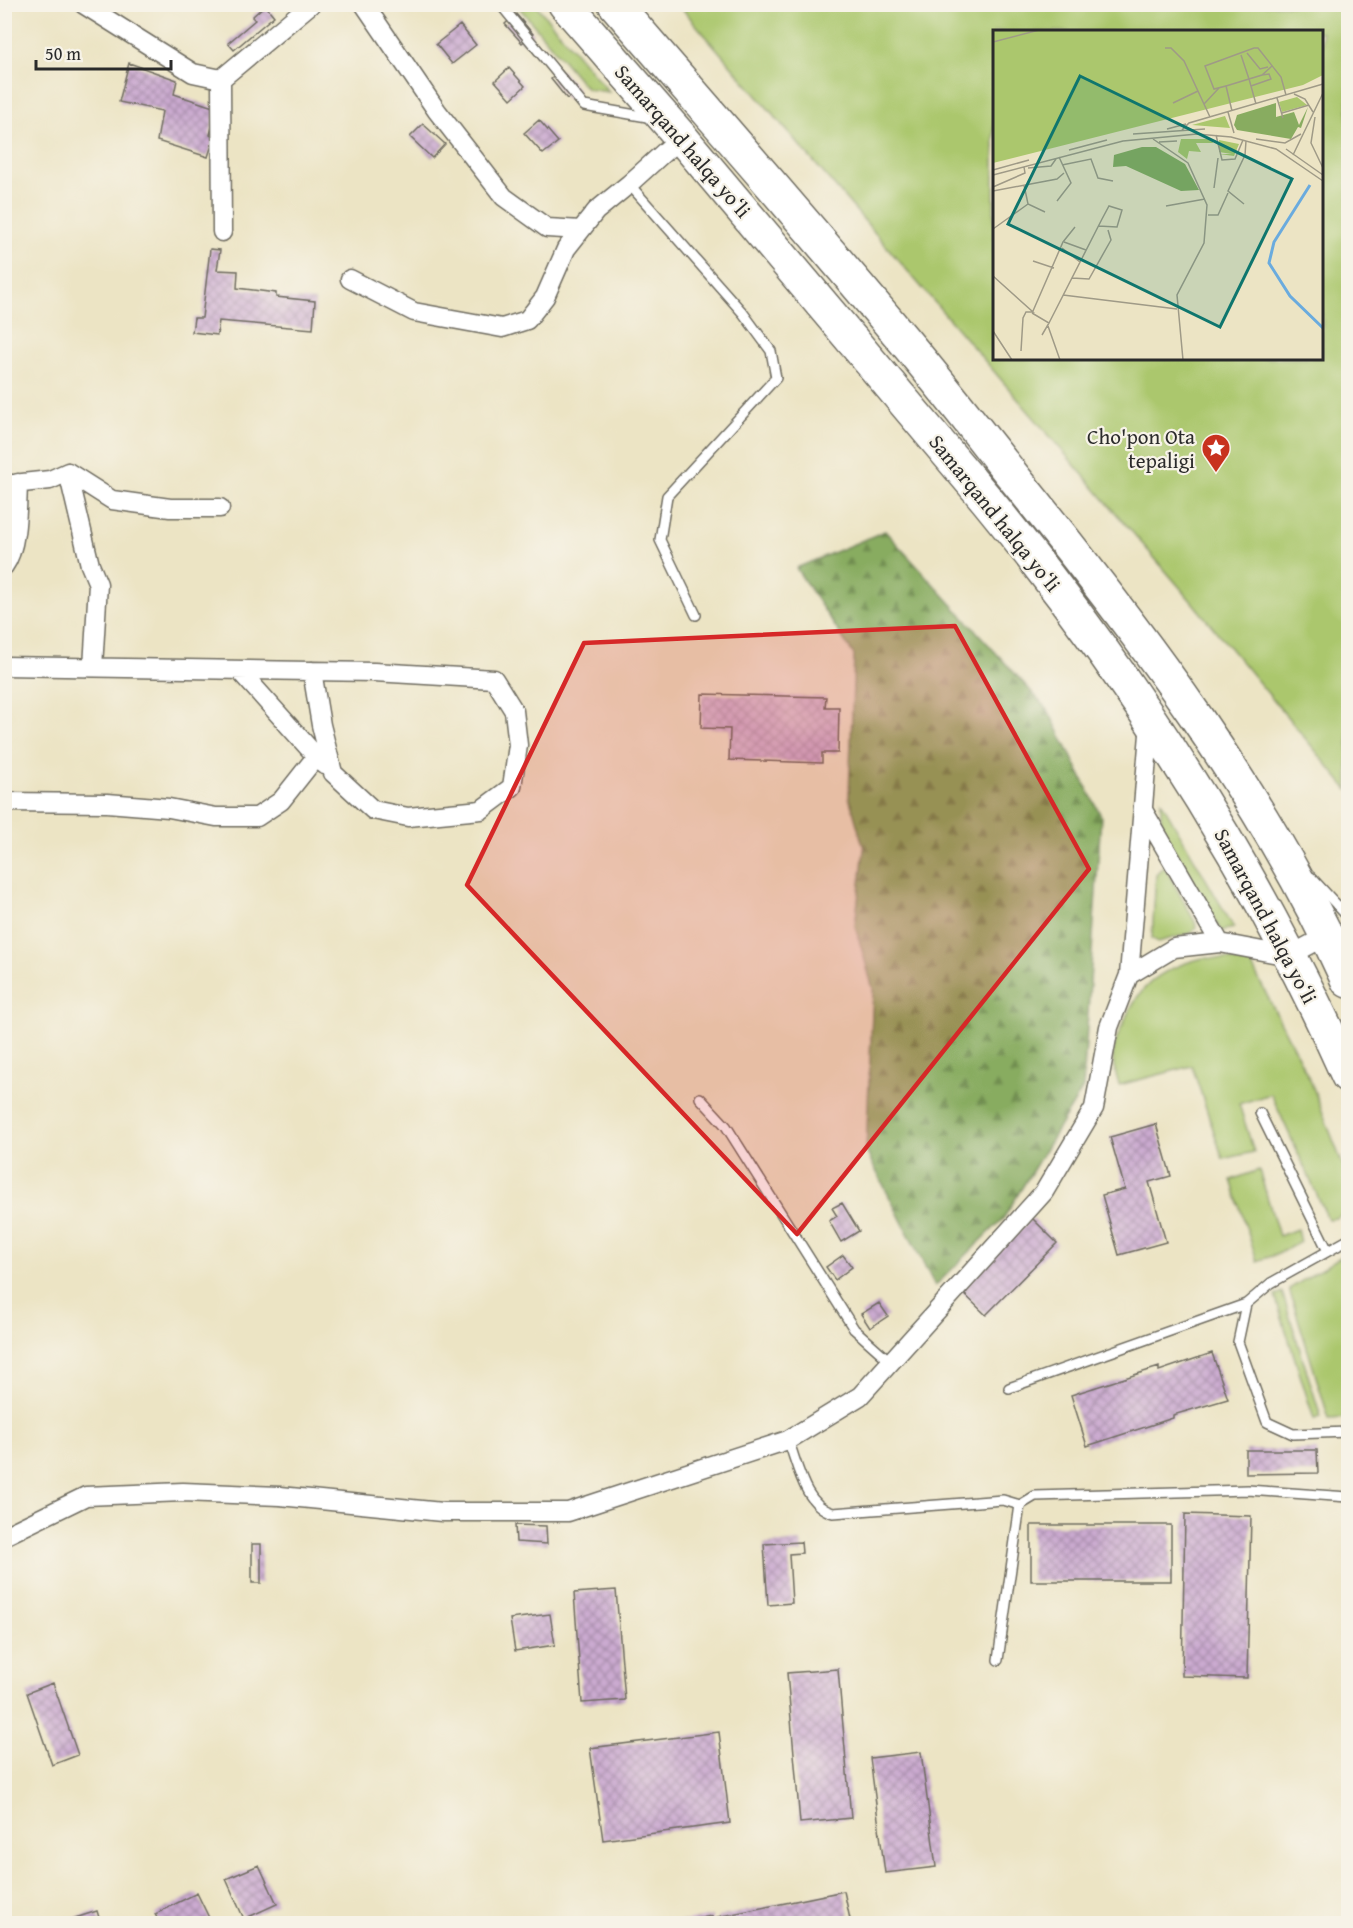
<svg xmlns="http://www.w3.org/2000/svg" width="1353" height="1928" viewBox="0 0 1353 1928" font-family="'Gentium Book Plus',serif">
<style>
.grass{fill:#abc76d;stroke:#6b794c;stroke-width:1.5;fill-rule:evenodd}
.forest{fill:url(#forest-firs);stroke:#5a6c46;stroke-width:1.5}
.building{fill:url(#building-cross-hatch)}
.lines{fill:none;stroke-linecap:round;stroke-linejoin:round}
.lane-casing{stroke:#6f6c61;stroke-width:12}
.street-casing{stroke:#6f6c61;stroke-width:21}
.highway-casing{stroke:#6f6c61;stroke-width:36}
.lane{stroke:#fff;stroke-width:9}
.street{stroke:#fff;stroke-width:18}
.highway{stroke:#fff;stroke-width:33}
.marked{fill:#d62828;fill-opacity:0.2;stroke:#d62828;stroke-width:4.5;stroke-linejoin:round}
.labels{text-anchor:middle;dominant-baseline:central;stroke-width:4.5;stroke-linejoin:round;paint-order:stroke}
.street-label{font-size:21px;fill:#2b2b2b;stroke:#f7f3e8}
.poi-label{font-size:21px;fill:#2b2b2b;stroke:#f7f3e8;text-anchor:end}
.inset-river{fill:none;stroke:#6aabde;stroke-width:3}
.inset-road{fill:none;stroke:#9f9a87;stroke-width:1.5}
.view{fill:#0f766e;fill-opacity:0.15;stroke:#0f766e;stroke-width:3}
.inset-edge{fill:none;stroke:#2b2b2b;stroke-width:3}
</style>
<defs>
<pattern id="forest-firs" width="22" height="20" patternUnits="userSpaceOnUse" patternTransform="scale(1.5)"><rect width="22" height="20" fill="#88ac60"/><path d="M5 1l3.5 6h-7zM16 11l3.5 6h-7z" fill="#6f8c4f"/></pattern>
<pattern id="building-cross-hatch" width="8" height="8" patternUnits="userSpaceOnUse" patternTransform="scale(1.5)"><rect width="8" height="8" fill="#cbaad0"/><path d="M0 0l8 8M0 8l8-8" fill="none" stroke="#a58ba9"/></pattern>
</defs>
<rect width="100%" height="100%" fill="#f7f3e8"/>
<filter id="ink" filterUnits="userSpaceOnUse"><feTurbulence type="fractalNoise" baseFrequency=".0167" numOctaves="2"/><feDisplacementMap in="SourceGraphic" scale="12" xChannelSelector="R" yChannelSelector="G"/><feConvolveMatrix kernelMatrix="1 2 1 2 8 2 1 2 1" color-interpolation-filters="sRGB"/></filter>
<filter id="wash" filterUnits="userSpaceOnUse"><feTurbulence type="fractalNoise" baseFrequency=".008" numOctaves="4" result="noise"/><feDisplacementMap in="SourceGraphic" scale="24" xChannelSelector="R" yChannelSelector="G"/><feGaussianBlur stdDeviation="1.35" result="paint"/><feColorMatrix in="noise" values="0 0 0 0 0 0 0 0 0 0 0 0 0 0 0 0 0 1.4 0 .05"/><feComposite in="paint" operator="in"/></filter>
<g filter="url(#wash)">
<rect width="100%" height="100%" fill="#ece4c4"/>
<path class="grass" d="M517 5H536L609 92 587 89Z
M679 5H1348V790L1182 590ZM994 32H1322V358H994Z
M1161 801 1234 928 1221 931 1161 828Z
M1164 866 1195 922 1196 927 1191 933 1158 942 1152 938 1156 874Z
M1203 958 1227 959 1251 964 1311 1082 1348 1179V1209L1337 1218 1328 1219 1271 1094 1239 1104 1254 1152 1223 1159 1192 1066 1119 1085C1117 1077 1113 1066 1113 1058 1113 1046 1119 1032 1124 1022 1140 983 1163 968 1203 958Z
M1259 1170 1279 1236 1297 1229 1300 1242 1278 1254 1257 1261 1231 1180Z
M1348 1252V1418L1329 1419 1289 1289Z
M1282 1292 1321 1417 1314 1419 1275 1296Z"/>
<path class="forest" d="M885 531 1048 710 1101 816 1083 1088 1003 1219 935 1286 866 1151 873 989 855 926 864 849 849 797 854 655 796 568Z"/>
<g id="blocks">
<path class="building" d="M265 5 274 16 234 50 228 43 255 20 252 17Z
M516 14 533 34 522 43 505 24Z
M460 25 476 45 452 64 436 44Z
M129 63 177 80 174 94 216 108 210 135 214 138 208 157 157 141 162 111 119 102Z
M509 68 525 86 511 99 495 81Z
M561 70 578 90 567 99 551 79Z
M539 120 558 142 543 154 524 133Z
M423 124 445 144 432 158 410 137Z
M210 249 220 250 217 270 238 271 237 288 276 293V297L315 301 313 329 219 321 217 335 192 332 194 318H202Z
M702 694 826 697 825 707H839L838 753H822V763L729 760 730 729 701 728Z
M1156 1124 1171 1176 1149 1182 1166 1242 1119 1255 1102 1195 1125 1189 1110 1137Z
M842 1203 859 1231 841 1242 829 1221 837 1216 832 1208Z
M1032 1218 1057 1243 986 1315 960 1290Z
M843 1255 852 1267 835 1280 826 1267Z
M879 1303 888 1316 870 1328 861 1314Z
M1212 1353 1228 1399 1173 1415V1418L1087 1446 1071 1395 1159 1367V1371Z
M1246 1450H1317L1318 1473 1246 1474Z
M1185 1514 1251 1516 1247 1678 1182 1676Z
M515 1525 546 1526 547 1544 516 1542Z
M1031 1525H1171V1581H1031Z
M801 1542 802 1553 789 1554 792 1603 768 1605 764 1544Z
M252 1544H261V1583H252Z
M616 1590 625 1700 582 1703 574 1593Z
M550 1614 555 1645 515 1651 510 1619Z
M838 1669 851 1818 800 1823 787 1673Z
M53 1683 78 1755 52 1765 27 1693Z
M719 1732 730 1823 603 1840 590 1748Z
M921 1752 936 1867 885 1873 870 1758Z
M259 1865 277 1904 244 1919 226 1879Z
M844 1891 851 1924H718L717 1917Z
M197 1893 212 1924H160L155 1914Z
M97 1911 101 1924H73L72 1919Z
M712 1916 713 1924H680V1922Z"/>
</g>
</g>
<g filter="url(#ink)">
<use href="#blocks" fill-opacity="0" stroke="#6f6c61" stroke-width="1.5"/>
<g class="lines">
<g class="lane-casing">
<path id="lane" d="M500 4 584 106 653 118
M629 184 743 313 771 351 776 378 667 496 660 540 696 615
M1311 877 1348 917
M700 1098 726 1126 854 1329 891 1362
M1260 1113 1328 1251
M1348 1240 1271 1283 1246 1304 1238 1342 1267 1422 1293 1434 1348 1432
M1009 1388 1246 1304
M788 1440C798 1465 804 1505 833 1513L1003 1500 1020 1505
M998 1660 1020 1505 1035 1496 1248 1490 1348 1497"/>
</g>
<g class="street-casing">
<path id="street" d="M83 4 193 73 221 79
M364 4 437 111 504 197 547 228 581 230
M222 232 221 79 311 4
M350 279 414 312 502 328 527 320 545 297 566 249 596 211 629 184 681 137
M68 472 90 565 98 584 93 667
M4 485 50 480 68 472 112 500 170 508H220
M4 566C18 547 17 507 18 483
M4 666 374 672 494 679 514 711 518 745 512 787 481 810 408 817 373 810 333 773 321 725 312 671
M239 670 324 765
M4 802 107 803 169 808 216 817H257L281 801 315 758
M1143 810 1220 943
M1129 975 1174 948 1220 943 1289 956 1328 935
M4 1536 86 1496 183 1492 280 1496 442 1512H568L788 1440 860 1396 1044 1192 1094 1108 1109 1027 1129 975 1150 722"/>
</g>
<g class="highway-casing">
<path id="highway" d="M565 4 681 137 986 499C1131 675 1255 868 1348 1076
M615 4C709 113 804 221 896 331 936 378 974 427 1012 475 1140 633 1264 795 1348 981"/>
</g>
<use href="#lane" class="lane"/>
<use href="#street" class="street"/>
<use href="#highway" class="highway"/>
</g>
</g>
<path class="marked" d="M955 626 1089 869 797 1234 467 885 584 643Z"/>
<defs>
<g id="sight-pin" transform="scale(1.5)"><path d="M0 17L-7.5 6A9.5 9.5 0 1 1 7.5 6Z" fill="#c8321e" stroke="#f7f3e8"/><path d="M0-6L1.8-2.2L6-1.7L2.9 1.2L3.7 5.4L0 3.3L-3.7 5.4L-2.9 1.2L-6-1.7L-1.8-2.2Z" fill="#fff"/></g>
</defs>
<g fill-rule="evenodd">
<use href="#sight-pin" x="1216" y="448"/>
</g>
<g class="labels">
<g class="street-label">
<text transform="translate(683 141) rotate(49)">Samarqand halqa yoʻli</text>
<text transform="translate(995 513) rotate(51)">Samarqand halqa yoʻli</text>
<text transform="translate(1266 916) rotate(62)">Samarqand halqa yoʻli</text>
</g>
<g class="poi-label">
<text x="1195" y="436">Cho'pon Ota<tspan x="1195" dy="24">tepaligi</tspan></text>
</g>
</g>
<g transform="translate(993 30)">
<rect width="330" height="330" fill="#ece4c4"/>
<path d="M0 0H330V45L310 55 0 133ZM304 67 314 75 289 82 286 72ZM232 86 237 98 199 95ZM188 109H219L220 113H203L208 122 196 121 194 129 185 122ZM226 110 246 114 241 126 226 124H239L226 122Z" fill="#abc76d"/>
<path d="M283 73V87L301 82 306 95 315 77 308 98 305 97 298 109 244 100 241 95 244 85ZM149 117H163L192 134 206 160 188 161 133 136 120 137 121 125Z" fill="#88ac60"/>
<path class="inset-river" d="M317 155 281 212 276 233 297 266 330 298"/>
<path class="inset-road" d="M0 12 46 0M172 18H178L191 31 217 87M254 23 267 39 275 37M248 25 256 49 269 45 279 36M233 56 256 49 263 74M258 56 278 49 276 44 269 45M301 64 312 69 320 82M284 68 290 88M180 73 205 61M211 74 226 58M239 81 233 56 221 59 212 36 261 18H265L288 47 293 65M235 82 241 103M289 83 316 75M322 87 318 113 330 138M174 99 193 94M189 100 196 93 330 54M140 104 212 99M223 105 229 130 242 129 250 110M160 109 195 133 214 175 211 213 184 265 190 330M263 109 292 113 308 104M166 112 184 111M293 119 330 145M76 120 114 110M300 125 330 63M69 135 98 129 105 148 120 151M35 138 58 136 63 129M0 140 36 130M0 145 130 111 204 104 238 107 283 119 330 151M31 155 35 174 52 182M0 157 32 143 31 137M221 158 225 128M0 161 64 149 71 143M64 171 78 153 66 127M251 174 235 161 252 125 253 111M173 176 212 169M215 185H225L235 163M0 199 35 174M71 212 93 220M69 218 87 232M40 231 61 238M0 246 40 282H33L30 288 28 321M79 248 96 249 118 210 115 200M70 265 184 279M40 281 70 212 82 197M39 283 56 293 49 305M56 293 109 189 116 176 129 180 124 197 105 196M55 296 67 330M0 301 19 330"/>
<path class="view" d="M87 46 299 149 227 297 15 194Z"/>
<rect width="330" height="330" class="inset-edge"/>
</g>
<rect width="1353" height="1928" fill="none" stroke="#f7f3e8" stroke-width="24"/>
<path d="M36 60v9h135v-9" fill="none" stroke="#2b2b2b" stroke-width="3"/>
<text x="45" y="60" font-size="18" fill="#2b2b2b" stroke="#f7f3e8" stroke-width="4.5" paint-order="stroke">50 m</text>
</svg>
